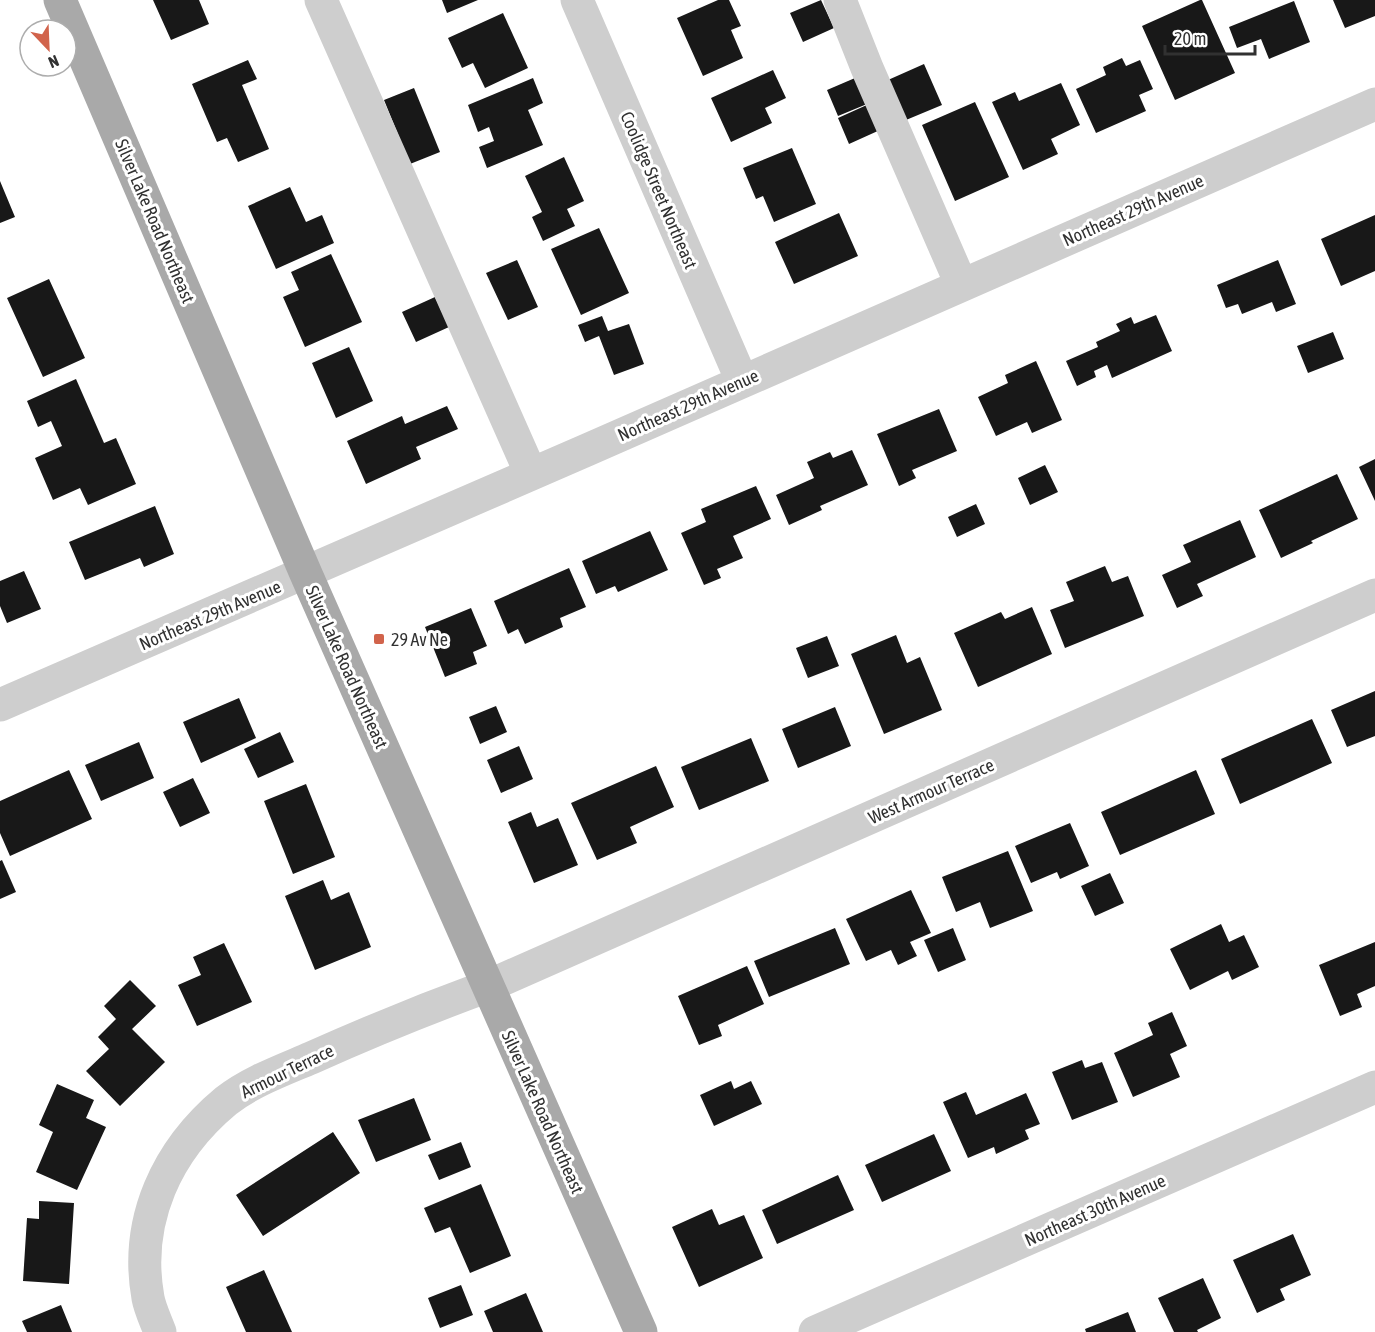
<svg xmlns="http://www.w3.org/2000/svg" width="1375" height="1332" viewBox="0 0 1375 1332" font-family="'Asap Condensed',sans-serif">
<style>
.building{fill:#181818}
.lines{fill:none;stroke-linecap:round;stroke-linejoin:round}
.minor{stroke:#cecece;stroke-width:33}
.major{stroke:#a9a9a9;stroke-width:33}
.poi-dot{fill:#d1634b;stroke:#fff;stroke-width:2}
.labels{text-anchor:middle;dominant-baseline:central;stroke-width:6;stroke-linejoin:round;paint-order:stroke}
.street-label{font-size:18px;fill:#313131;stroke:#fff}
.poi-label{font-size:18px;fill:#313131;stroke:#fff;text-anchor:start}
</style>
<rect width="100%" height="100%" fill="#fff"/>
<path class="building" d="M153 0H199L209 24 171 40Z
M442 0H478L447 13Z
M718 0H729L741 26 731 30 743 58 703 76 677 18Z
M821 0 834 28 803 42 790 13Z
M1200 0H1202L1235 73 1175 100 1142 26Z
M1333 0H1375V16L1345 28Z
M1294 1 1310 42 1269 59 1261 39 1237 48 1229 27Z
M503 13 528 68 485 88 473 63 462 68 448 38Z
M1122 58 1126 66 1140 60 1153 89 1139 95 1146 111 1096 133 1076 89 1106 75 1103 67Z
M248 60 257 79 242 85 269 149 238 162 227 138 217 142 192 84Z
M924 64 942 105 906 120 888 80Z
M773 70 786 98 765 108 772 123 731 142 711 98Z
M533 78 543 103 528 110 543 145 487 168 479 147 494 141 489 127 478 132 468 105Z
M855 78 867 104 838 116 827 90Z
M1061 83 1080 125 1051 139 1058 154 1023 170 992 102 1015 92 1019 101Z
M414 88 440 152 410 164 384 100Z
M975 102 1009 177 955 201 922 125Z
M869 104 880 130 849 144 838 118Z
M792 148 816 204 774 222 763 196 756 199 743 168Z
M564 157 584 201 567 209 575 226 543 241 532 217 542 212 525 176Z
M0 181 15 217 0 223Z
M290 187 306 222 322 215 334 243 276 269 248 206Z
M839 213 858 256 794 284 775 242Z
M1375 215V271L1341 286 1321 239Z
M599 228 629 293 581 315 551 249Z
M331 254 362 322 305 347 283 297 299 290 291 272Z
M517 260 538 307 508 320 486 273Z
M1278 260 1296 304 1276 312 1272 302 1242 314 1238 304 1226 308 1217 285Z
M49 279 85 358 43 377 7 298Z
M435 297 449 327 416 342 402 312Z
M1156 315 1172 351 1112 378 1107 365 1094 371 1096 377 1077 386 1066 361 1098 347 1096 342 1120 331 1116 324 1131 317 1134 324Z
M602 316 608 331 629 324 644 364 614 375 599 336 585 342 578 325Z
M1333 332 1344 359 1308 373 1297 346Z
M349 347 373 401 336 418 312 363Z
M1036 361 1062 420 1032 433 1027 422 996 436 978 397 1008 383 1005 375Z
M76 379 104 443 116 438 136 484 88 505 80 488 53 500 35 458 62 446 51 421 38 427 27 401Z
M447 406 458 429 416 447 421 459 366 484 347 441 402 416 405 424Z
M939 409 957 451 912 470 916 478 899 486 877 434Z
M852 450 868 485 820 506 822 510 789 525 776 495 814 478 807 462 830 452 833 458Z
M1375 459V501L1359 467Z
M1045 465 1058 492 1030 505 1018 478Z
M1337 474 1358 519 1311 541 1313 543 1281 558 1259 510Z
M756 486 771 519 733 536 743 558 717 569 721 578 704 585 681 533 706 522 701 509Z
M976 504 985 524 957 537 948 517Z
M155 506 174 554 144 567 140 558 85 580 69 542Z
M1240 520 1256 557 1197 584 1203 596 1177 608 1162 575 1191 562 1183 545Z
M650 531 668 570 618 592 615 586 596 594 582 561Z
M1105 566 1112 582 1128 576 1144 616 1065 648 1050 610 1074 601 1066 582Z
M569 568 586 607 560 618 563 627 525 644 518 629 508 634 494 601Z
M24 571 41 609 7 623 0 606V581Z
M1032 607 1052 654 978 687 954 633 1001 612 1005 619Z
M471 608 487 646 473 652 477 664 445 677 425 627Z
M896 635 907 663 920 657 942 710 884 734 851 654Z
M827 636 839 666 808 678 796 648Z
M1375 691V736L1347 747 1331 710Z
M239 698 256 738 201 763 183 722Z
M496 706 507 732 480 744 469 717Z
M835 707 851 746 798 768 782 729Z
M1312 719 1332 763 1240 804 1221 759Z
M280 732 294 762 258 778 244 749Z
M751 738 769 781 699 810 681 767Z
M139 742 154 778 101 801 85 765Z
M519 746 533 779 501 793 487 760Z
M656 766 674 807 630 827 637 843 597 860 571 803Z
M69 770 92 819 10 856 0 833V801Z
M1196 770 1215 814 1120 855 1101 812Z
M193 778 210 813 180 827 163 792Z
M306 784 335 857 293 874 264 801Z
M531 812 537 827 558 818 578 865 534 883 508 822Z
M1070 823 1089 866 1060 879 1057 872 1031 883 1015 846Z
M1008 851 1033 911 990 928 980 902 956 912 942 877Z
M2 860 16 892 0 899V861Z
M1110 873 1124 903 1095 916 1081 886Z
M323 880 331 900 349 892 371 947 315 970 285 896Z
M911 890 931 933 910 942 917 956 898 965 891 950 866 961 846 919Z
M1221 924 1229 942 1244 935 1259 967 1232 980 1228 971 1190 990 1170 949Z
M835 928 850 964 769 997 754 961Z
M953 928 966 960 938 972 924 940Z
M1375 942V986L1357 994 1362 1007 1340 1016 1319 965Z
M224 943 252 1002 197 1026 178 985 201 975 193 957Z
M747 966 764 1004 718 1025 722 1036 699 1045 678 996Z
M130 980 156 1006 132 1029 165 1062 120 1106 86 1071 109 1049 98 1037 116 1019 104 1006Z
M1172 1012 1187 1046 1170 1054 1180 1077 1133 1097 1114 1053 1153 1035 1148 1023Z
M1082 1060 1085 1068 1102 1062 1118 1102 1072 1120 1052 1072Z
M731 1081 734 1089 751 1081 762 1104 714 1126 700 1095Z
M57 1084 94 1100 86 1118 106 1127 77 1190 36 1172 53 1132 39 1125Z
M966 1092 976 1115 1026 1093 1040 1124 1025 1130 1029 1139 996 1154 994 1147 968 1158 943 1102Z
M414 1098 431 1140 376 1162 358 1120Z
M333 1132 360 1173 263 1236 236 1195Z
M934 1134 951 1171 882 1202 865 1165Z
M461 1142 471 1167 439 1180 428 1155Z
M838 1175 854 1210 777 1244 762 1210Z
M481 1184 511 1256 470 1273 450 1227 435 1233 424 1208Z
M39 1201 74 1203 69 1284 23 1281 27 1218 39 1219Z
M712 1209 719 1225 744 1215 763 1258 699 1287 672 1227Z
M1293 1234 1311 1275 1280 1289 1285 1300 1257 1313 1233 1260Z
M264 1270 292 1332H246L226 1287Z
M1203 1278 1221 1318 1197 1330 1198 1332H1174L1158 1298Z
M461 1285 473 1315 440 1328 428 1298Z
M526 1293 543 1332H493L484 1311Z
M61 1305 72 1332H27L22 1321Z
M1128 1312 1136 1332H1086L1085 1329Z"/>
<g class="lines">
<path class="minor" d="M321 0 531 474
M577 0 742 381
M840 0 867 68 961 284
M0 705C460 508 916 304 1375 104
M160 1332C156 1321 150 1309 148 1298 134 1220 167 1150 226 1101 250 1082 283 1070 311 1058 369 1032 428 1008 488 986L1375 595
M815 1332 1375 1087"/>
<path class="major" d="M60 0 306 574 641 1332"/>
</g>
<rect class="poi-dot" x="373" y="633" width="12" height="12" rx="3"/>
<g class="labels">
<g class="street-label">
<text transform="translate(659 190) rotate(67)">Coolidge Street Northeast</text>
<text transform="translate(1133 210) rotate(-24)">Northeast 29th Avenue</text>
<text transform="translate(155 221) rotate(67)">Silver Lake Road Northeast</text>
<text transform="translate(688 405) rotate(-24)">Northeast 29th Avenue</text>
<text transform="translate(210 615) rotate(-23)">Northeast 29th Avenue</text>
<text transform="translate(347 667) rotate(66)">Silver Lake Road Northeast</text>
<text transform="translate(931 791) rotate(-24)">West Armour Terrace</text>
<text transform="translate(287 1071) rotate(-26)">Armour Terrace</text>
<text transform="translate(543 1112) rotate(66)">Silver Lake Road Northeast</text>
<text transform="translate(1095 1210) rotate(-24)">Northeast 30th Avenue</text>
</g>
<g class="poi-label">
<text x="391" y="639">29 Av Ne</text>
</g>
</g>
<g transform="translate(48 48) rotate(157)"><circle r="28" fill="#ffffff" stroke="#adadad" stroke-width="1.5"/>
<path d="M0-4.5L10 22L0 15L-10 22Z" fill="#d1634b"/>
<text y="-9" font-size="16" font-weight="bold" text-anchor="middle" fill="#313131">N</text>
</g>
<path d="M1165 45v9h90v-9" fill="none" stroke="#313131" stroke-width="3"/>
<text x="1174" y="45" font-size="18" fill="#313131" stroke="#ffffff" stroke-width="4.5" paint-order="stroke">20 m</text>
</svg>
